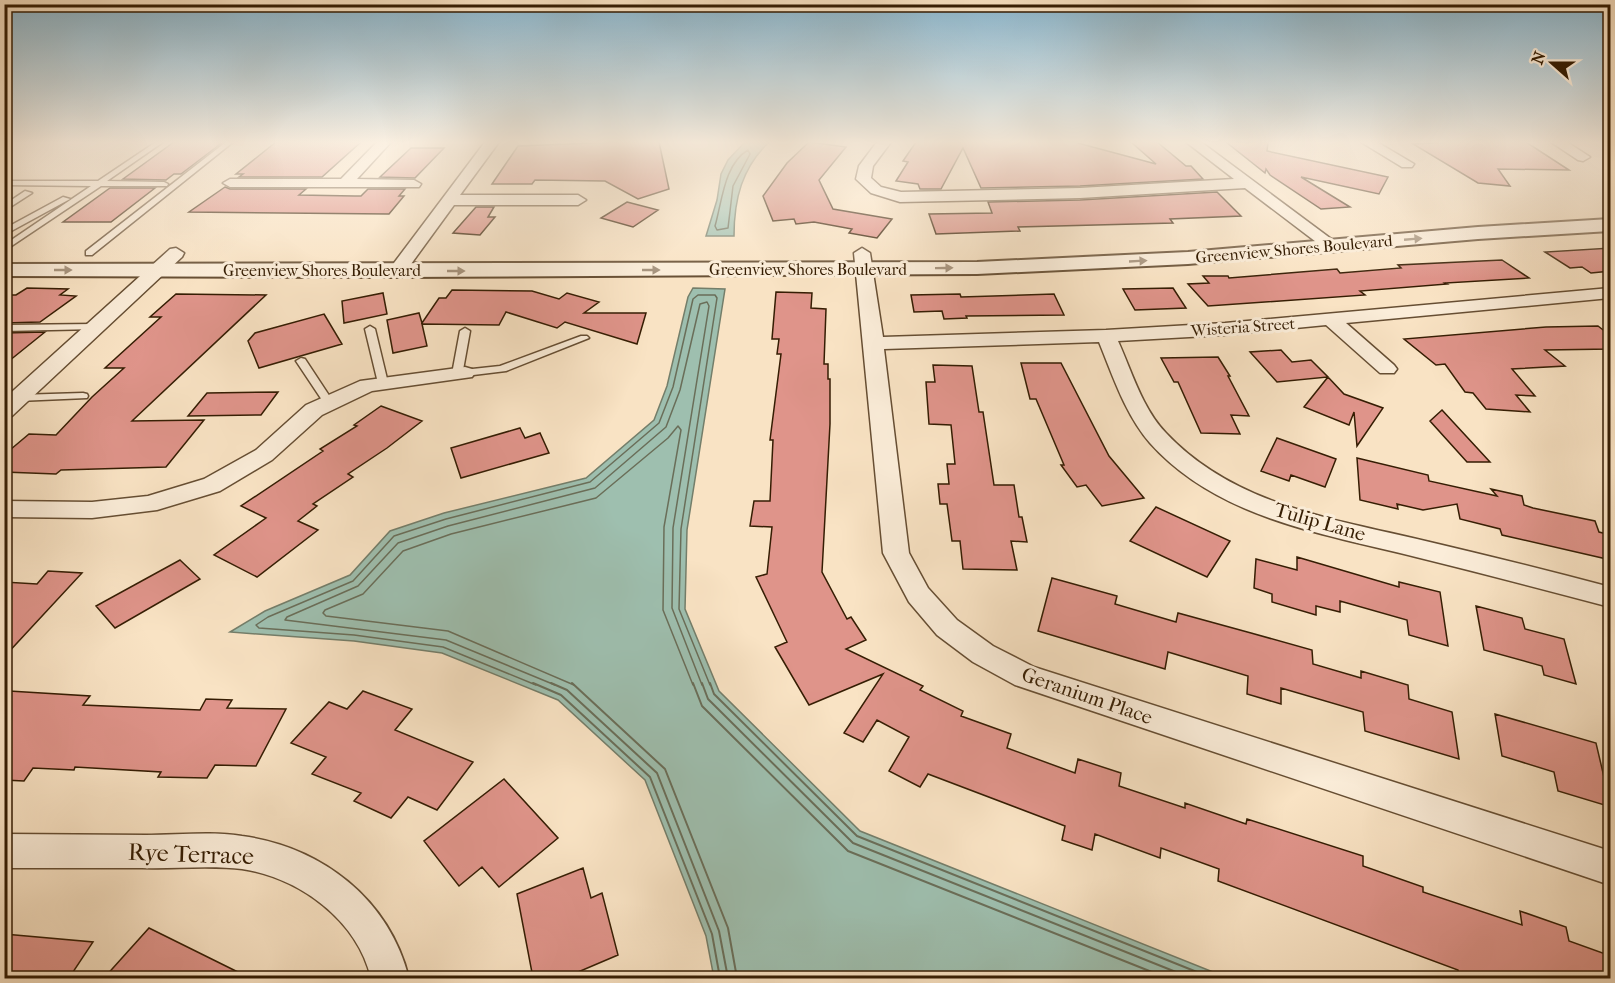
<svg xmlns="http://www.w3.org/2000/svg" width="1615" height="983" viewBox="0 0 1615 983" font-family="'IM FELL French Canon',serif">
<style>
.water{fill:#9ebfaf;stroke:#747e6a;stroke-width:1.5}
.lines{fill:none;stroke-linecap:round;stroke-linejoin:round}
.shore-far1{stroke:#6a6e59;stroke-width:1.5}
.shore{stroke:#6a6e59;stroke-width:2}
.building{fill:#df948a;stroke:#351d03;stroke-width:1.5}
.service-casing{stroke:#664e33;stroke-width:3}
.minor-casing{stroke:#664e33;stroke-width:3}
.tertiary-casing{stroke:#664e33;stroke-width:4}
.service{fill:#fbedd9;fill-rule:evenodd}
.minor{fill:#fbedd9;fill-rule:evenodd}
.tertiary{fill:#fbedd9;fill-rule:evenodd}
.oneway{fill:#a28f79}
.labels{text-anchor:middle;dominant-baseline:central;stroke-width:6;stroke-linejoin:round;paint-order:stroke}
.far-street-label{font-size:16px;fill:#351d03;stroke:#fbedd9}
.street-label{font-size:20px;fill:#351d03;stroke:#fbedd9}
.near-street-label{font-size:24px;fill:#351d03;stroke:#fbedd9}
</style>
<rect width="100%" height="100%" fill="#f9e3c4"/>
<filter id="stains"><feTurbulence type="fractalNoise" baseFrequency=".00333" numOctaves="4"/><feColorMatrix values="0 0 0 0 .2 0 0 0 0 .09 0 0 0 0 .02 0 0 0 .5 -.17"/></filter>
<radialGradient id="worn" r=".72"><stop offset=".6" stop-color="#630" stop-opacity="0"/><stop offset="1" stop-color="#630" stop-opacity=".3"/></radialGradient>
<path class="water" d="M745 142H769C742 168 734 199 734 236H706L717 200 721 174 728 160Z
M693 288 725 289 687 530 685 609 719 691 860 831 1228 978H714L706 936 645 780 558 700 442 653 354 641 230 632 265 611 350 575 390 531 444 513 586 478 654 420 667 386 688 297Z"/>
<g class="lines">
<path class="shore-far1" d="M748 150 750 154 733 186 728 228 717 230 715 226C722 202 724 164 748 150Z
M536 685 443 647 354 635 259 628 256 625 268 617 353 581 394 536 446 519 590 482 659 423 673 387 693 299 698 295H715L717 298 681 529 679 609 710 685
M555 685 446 640 285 620 287 617 358 586 398 543 448 526 595 488 666 427 680 390 700 304 707 302 709 306 673 528 672 608 702 685
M574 685 448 631 326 616 323 613 325 610 363 594 403 551 451 534 596 498 668 438 678 426 681 430 664 527 663 610 693 685"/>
<path class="shore" d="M533 683 561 695 650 777 712 934 720 978
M551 683 567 690 657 773 719 931 728 978
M572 683 665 769 728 928 737 978
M693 683 702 706 848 851 1167 978
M702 683 708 699 853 843 1191 978
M710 683 714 694 857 836 1212 978"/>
</g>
<path class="building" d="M174 142H223L181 174H174L166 180 123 179Z
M276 142H361L322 177H239L243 174H236Z
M617 142H659L669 189 638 199 605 181 535 180 532 184H492L518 146Z
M809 142 846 147 819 180 833 209 892 219 877 238 849 233 852 229 814 222 796 224 794 219 773 221 763 196 787 163Z
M916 142H1074L1156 164 1131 142H1157L1186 166H1191L1203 179 1080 186 981 188 963 148 941 189H920L918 184 896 181 908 162 903 161Z
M1226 142H1268L1267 151 1388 177 1379 194 1301 177 1350 207 1321 209 1270 175 1266 169 1265 173Z
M1453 142H1526L1569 170 1498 169 1510 186 1478 183 1413 144Z
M411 148H444L415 178 380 177Z
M225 187 230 189H306L299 195 355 196H361L368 189H405L399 196H404L389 214 189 212Z
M110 188H155L111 222H63Z
M1217 192 1241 216 1170 219 1173 223 1018 227 1020 231 936 234 929 214 992 213 988 202 1080 200Z
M627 202 658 210 633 227 601 218Z
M476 207H494L488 217H495L480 235 453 233Z
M1611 248V271L1591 273 1582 267 1570 268 1545 252Z
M1502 260 1529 278 1445 283 1447 284 1360 291 1365 295 1208 306 1188 284 1209 283 1203 276H1228L1229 278 1337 269 1340 273 1401 268 1398 265Z
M27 288 68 289 60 295 76 296 40 322 4 323V295H16Z
M1173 288 1186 308 1135 310 1123 289Z
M452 290 532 291 559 299 567 293 599 302 584 313H646L637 344 565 322 557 328 506 312 499 325 422 324 427 346 393 353 387 320 419 313 422 323 439 298H446Z
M776 292 812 293 811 308 826 309 824 364H828V379H830V424L822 572 847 619 851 617 866 640 846 649 923 686 920 690 963 711 961 716 1011 734 1007 748 1075 773 1078 759 1121 773 1119 786 1185 808V803L1246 824 1247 819 1363 856V866L1423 887V892L1522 925 1520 911 1566 927 1569 941 1611 956V978H1459L1458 970 1218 881 1219 869 1161 848 1160 858 1095 834 1092 850 1062 840 1065 826 928 774 920 787 889 771 909 737 877 720 863 742 844 733 883 674 809 705 775 647 787 642 756 577 767 574 772 527 750 526 754 501H770L773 440H770L781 354H777L779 339H772Z
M383 293 387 314 344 323 342 301Z
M176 294 266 295 132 421 204 420 166 467 61 470 56 474 4 472V455L29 434 56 435 92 397 124 368H105L161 317H150Z
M960 294 961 297 1054 294 1064 315 966 316 967 318 944 319 942 311 914 312 911 295Z
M324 314 342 344 259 368 248 341 255 333Z
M1598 326 1611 336V349L1545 350 1565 366 1512 369 1535 396 1516 395 1530 412 1486 409 1473 393 1465 392 1445 364 1436 365 1404 339 1546 327Z
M45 332 4 365V333Z
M1281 350 1292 362 1311 360 1328 377 1277 382 1250 352Z
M1218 357 1230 376H1228L1249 416 1231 415 1240 434 1201 433 1178 382H1174L1161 358Z
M1021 363H1061L1109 456 1144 498 1102 506 1086 485 1077 487 1061 465H1064L1036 399H1030Z
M933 365 972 366 979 412H983L994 485H1014L1019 517H1022L1027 542 1011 541 1017 570 963 569 960 541H952L947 504H940L938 484H949L947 464H955L951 425 929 424 926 382H935Z
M1328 377 1344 394 1383 408 1357 446 1354 412 1349 425 1304 407Z
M278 392 261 415 188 416 207 393Z
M381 406 422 421 387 448 348 474 353 477 313 504 317 506 298 521 318 530 257 577 214 555 266 518 241 506 323 451 320 449 357 426 354 425Z
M1442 410 1490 462H1467L1430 421Z
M520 428 525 438 540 433 549 453 461 478 451 448Z
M1277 438 1336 459 1325 487 1291 475 1289 481 1261 471Z
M1357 458 1428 475 1429 481 1497 496 1491 489 1522 496 1524 505 1533 508 1595 521 1599 532 1611 535V560L1502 535 1500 529 1460 519 1457 504 1423 510 1397 504 1398 509 1360 500Z
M1156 507 1230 541 1207 577 1130 541Z
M1297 557 1399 587V582L1440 592 1448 646 1409 635 1407 620 1340 601V612L1316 606V615L1272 602V594L1254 588 1256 559 1297 570Z
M180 560 200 579 115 628 96 606Z
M48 571 82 573 4 657V582L37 584Z
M1052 578 1117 596 1115 604 1176 622 1178 613 1251 633 1312 650 1313 664 1361 678V671L1408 685 1409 699 1452 712 1459 759 1365 731 1363 712 1281 688V704L1247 694 1248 676 1168 652 1165 669 1038 631Z
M1476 606 1522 618 1525 629 1564 639 1576 684 1544 675 1542 666 1484 650Z
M9 691 90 696 83 705 200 710 206 699 232 700 227 708 286 709 256 766 215 765 207 778 158 777 161 772 75 767 74 770 33 768 24 781 4 780V697Z
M363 691 412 709 395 730 473 762 437 810 408 797 391 818 354 801 361 793 312 774 326 757 291 743 329 702 347 709Z
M1495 714 1596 743 1611 807 1558 791 1554 772 1502 756Z
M504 779 558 838 499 887 482 867 459 886 424 841Z
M583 868 591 898 602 893 618 955 564 978H533L517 894Z
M149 928 250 978H104Z
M4 934 93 942 69 978H4Z"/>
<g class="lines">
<g class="service-casing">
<path id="service" d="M156 142H163L107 181 164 182 168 184 167 186H101L4 251V245L91 186 4 185V181H98Z
M226 142H233L92 255H86V251Z
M25 191 32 193 4 211V205Z
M63 197 70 199 4 235V229Z
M95 324 98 325V329L4 331V325Z
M370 326 375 329 388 383 387 385H379L378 383 365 329Z
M465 328 470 331 463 370 500 366 581 336H587L589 338 506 371 457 377 452 374 460 331Z
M301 358 305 359 334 403 333 405 329 406 324 403 296 361Z
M83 393 87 394 88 396 87 398 18 401 13 398 18 395Z"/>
</g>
<g class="minor-casing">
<path id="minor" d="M377 142H391L357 179 414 180 421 184 419 187H230L223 183 230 179H341Z
M485 142H499L460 195H578L586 200 578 205H454L403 275H391L388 271 391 267Z
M877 142H891L873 166 871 178 881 187 901 192 1080 188 1234 179 1186 142H1201L1342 247 1340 251H1328L1245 188 1080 198 900 202 871 193 856 179 859 166Z
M1361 142H1377L1414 164 1412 167H1402Z
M1551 142H1567L1590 157 1583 161 1578 160Z
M176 248 184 253 182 257 12 416 4 417V399L170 249Z
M862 248 870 253 883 337 1106 330 1225 323 1610 288V298L1346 323 1394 365 1397 369 1394 373H1380L1326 325 1225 335 1118 341C1132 372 1142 408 1166 433 1232 503 1327 518 1417 539 1481 554 1546 570 1610 587V607C1546 590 1481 573 1416 557 1323 534 1217 518 1150 443 1125 414 1113 376 1099 342L884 349 909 553 928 588 957 620 993 646 1034 667 1610 851V885L1015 685 973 662 937 635 909 602 883 553 854 253Z
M465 367 472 369 475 373 472 377 372 391 322 415 272 460 220 491 157 510 92 518 4 517V501L92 502 148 496 204 479 256 450 306 405 360 381Z
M4 834C52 834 99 835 146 835 177 835 212 831 242 836 322 847 389 899 409 978H371C357 920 300 878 242 869 211 865 173 869 142 868 96 868 50 868 4 868Z"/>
</g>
<g class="tertiary-casing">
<path id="tertiary" d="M1610 219V231L1478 239 1188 264 977 274 397 277 4 276V264L977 262 1188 252 1478 227Z"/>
</g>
<use href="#service" class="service"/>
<use href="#minor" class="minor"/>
<use href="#tertiary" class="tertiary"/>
</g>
<defs><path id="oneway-solid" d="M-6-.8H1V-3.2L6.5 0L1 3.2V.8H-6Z" transform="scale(1.5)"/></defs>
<g class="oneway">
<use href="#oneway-solid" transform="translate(1413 239) rotate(-5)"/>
<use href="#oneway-solid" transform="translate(1138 261) rotate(-3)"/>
<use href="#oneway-solid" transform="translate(944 268) rotate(-1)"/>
<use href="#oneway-solid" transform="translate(63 270)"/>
<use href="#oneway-solid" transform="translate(651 270)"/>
<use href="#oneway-solid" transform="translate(456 271)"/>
</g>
<linearGradient id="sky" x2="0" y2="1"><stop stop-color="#8ab8d1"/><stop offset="0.51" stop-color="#fcf2e4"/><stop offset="1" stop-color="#fcf2e4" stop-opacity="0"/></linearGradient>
<rect width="1615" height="279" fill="url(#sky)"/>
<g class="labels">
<g class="far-street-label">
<text transform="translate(1294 249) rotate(-5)">Greenview Shores Boulevard</text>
<text x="808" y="269">Greenview Shores Boulevard</text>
<text x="322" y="270">Greenview Shores Boulevard</text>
<text transform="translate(1243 327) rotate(-4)">Wisteria Street</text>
</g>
<g class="street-label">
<text transform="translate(1320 522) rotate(16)">Tulip Lane</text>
<text transform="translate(1087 696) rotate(19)">Geranium Place</text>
</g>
<g class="near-street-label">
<text transform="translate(191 854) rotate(2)">Rye Terrace</text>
</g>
</g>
<rect width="1615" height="983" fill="none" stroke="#f9e3c4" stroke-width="24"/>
<rect x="6" y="6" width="1603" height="971" fill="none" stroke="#351d03" stroke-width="3"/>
<rect x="12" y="12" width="1591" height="959" fill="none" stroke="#351d03" stroke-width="1.5"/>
<g transform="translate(1552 63) rotate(291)" stroke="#fbedd9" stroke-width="4.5" paint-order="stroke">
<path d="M0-4.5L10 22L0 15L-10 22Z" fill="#351d03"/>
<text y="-9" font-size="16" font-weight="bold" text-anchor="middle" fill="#351d03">N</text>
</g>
<rect width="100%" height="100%" filter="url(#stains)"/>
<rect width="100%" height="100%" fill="url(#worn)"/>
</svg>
